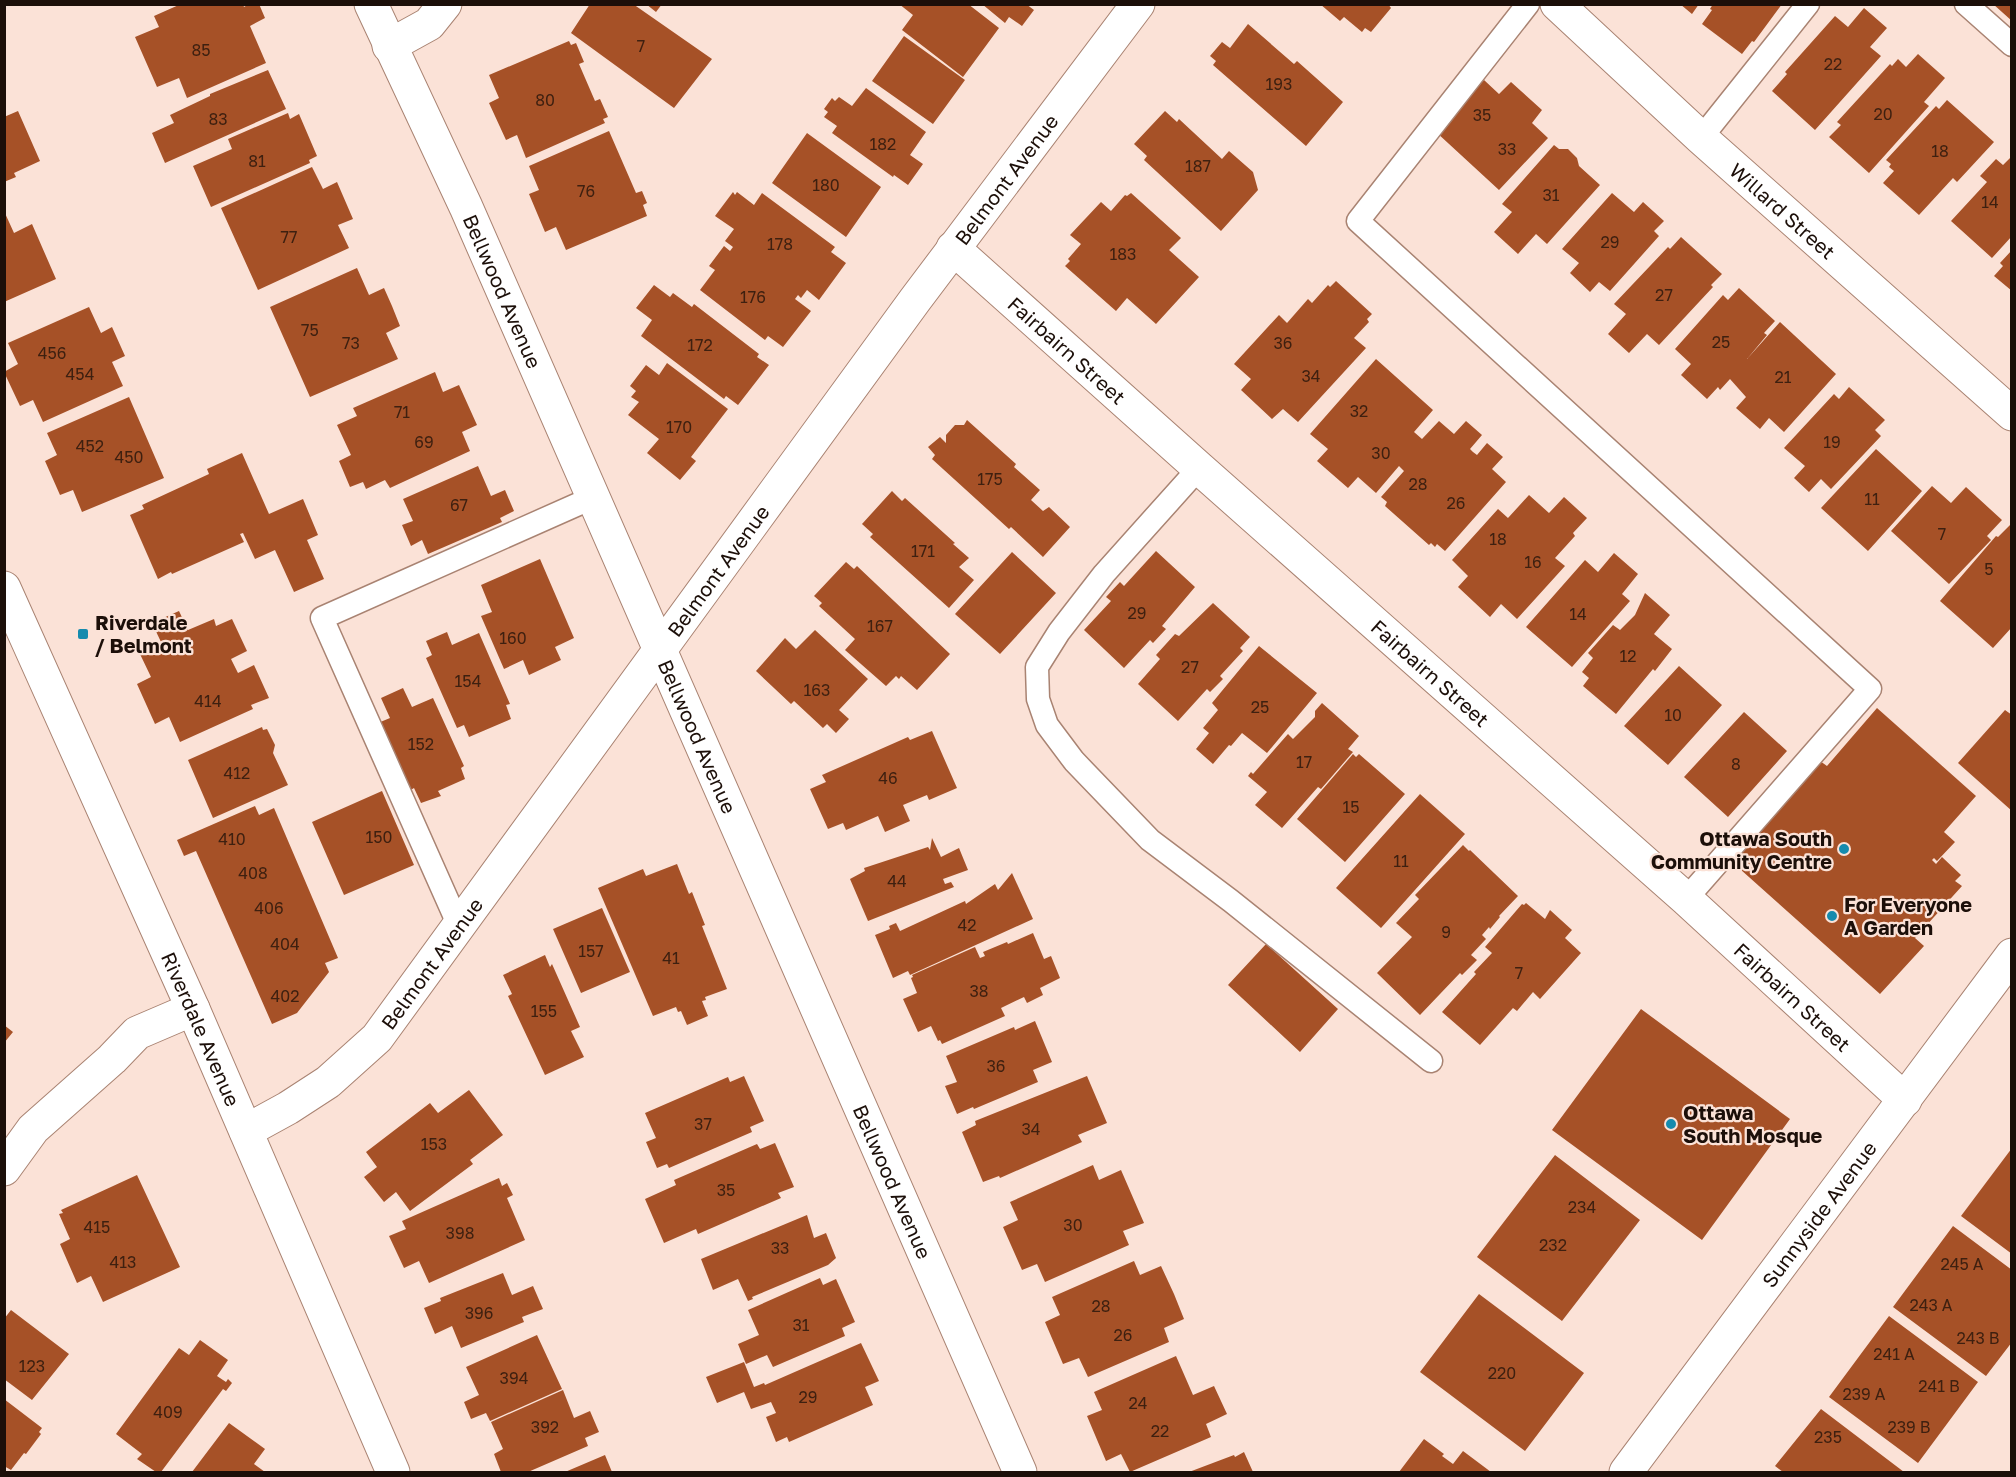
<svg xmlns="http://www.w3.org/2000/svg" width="2016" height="1477" viewBox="0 0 2016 1477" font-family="'Golos Text',sans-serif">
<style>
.building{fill:#a65127}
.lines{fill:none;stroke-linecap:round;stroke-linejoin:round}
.service-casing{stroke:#a98372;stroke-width:25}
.minor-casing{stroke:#a98372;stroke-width:35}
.tertiary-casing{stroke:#a98372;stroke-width:35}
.service{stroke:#fff;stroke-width:22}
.minor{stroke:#fff;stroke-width:33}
.tertiary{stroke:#fff;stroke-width:33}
.poi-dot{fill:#158bae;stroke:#fbe2d7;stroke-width:2}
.labels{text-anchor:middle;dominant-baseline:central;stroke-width:4.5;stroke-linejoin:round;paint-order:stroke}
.number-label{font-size:16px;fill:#3e2010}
.street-label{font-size:20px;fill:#1c0f09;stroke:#fbe2d7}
.poi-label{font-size:20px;font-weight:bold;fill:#1c0f09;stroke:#fbe2d7;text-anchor:start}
</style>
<rect width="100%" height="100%" fill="#fbe2d7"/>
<path class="building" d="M181 4H243L244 7 249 4H259L265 18 250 26 266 63 187 98 179 78 157 87 135 37 159 27 154 16Z
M590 4H633L712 59 674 108 571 33Z
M646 4H662L656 12Z
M899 4H968L999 28 963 77 902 30 913 15Z
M982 4H1026L1034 10 1022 26 1009 17 1005 23Z
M1320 4H1388L1391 8 1371 32 1365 28 1362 32 1344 17 1340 21Z
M1680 4H1699L1692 14Z
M1713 4H1782L1754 42 1752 41 1742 54 1702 24 1712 10 1710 9Z
M1993 4H2012V21Z
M1864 8 1887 28 1870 47 1881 56 1815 130 1772 91 1787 74 1785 72 1835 16 1848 27Z
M1248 24 1294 64 1297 61 1343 102 1306 146 1213 65 1216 61 1210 56 1222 42 1230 48Z
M904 36 965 80 933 124 872 81Z
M569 41 571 45 576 43 584 62 579 64 595 101 600 99 608 117 603 119 605 123 526 158 517 135 506 140 489 103 499 98 489 75Z
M1918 54 1945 78 1924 102 1929 106 1869 173 1829 137 1841 125 1837 122 1890 64 1892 66 1898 59 1906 67Z
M268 70 286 109 165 163 152 133 174 123 170 115 210 96V94Z
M1484 80 1499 94 1511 82 1542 110 1532 123 1548 138 1499 190 1436 132Z
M866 88 926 132 910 155 923 164 908 185 894 175 893 177 832 133 837 126 824 117 828 112 824 109 832 98 835 101 839 97 852 106Z
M1947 100 1994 142 1957 182 1953 178 1919 215 1883 183 1894 171 1889 167 1891 164 1886 160 1936 106 1939 109Z
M18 111 40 161 14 173 16 177 4 182V117Z
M1165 111 1177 122 1179 119 1222 159 1229 151 1253 172 1258 190 1221 231 1144 160 1147 156 1134 144Z
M288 113 290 119 299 114 317 156 309 160 310 163 211 207 193 166 232 149 228 139Z
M609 131 636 193 642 191 647 203 643 205 647 216 566 250 556 227 545 232 529 194 539 190 529 166Z
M807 133 881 187 846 237 772 183Z
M1554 145 1559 149H1568L1577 158 1579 166 1600 185 1547 244 1536 234 1518 254 1494 232 1512 212 1502 204Z
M2012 156V236L1992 258 1951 221 1987 182 1980 176 1996 159 2003 165Z
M312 167 323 189 337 182 353 219 338 225 349 248 258 290 221 208Z
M733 192 735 195 737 192 754 205 762 193 835 247 831 252 846 263 819 300 807 290 801 298 798 295 795 299 811 311 783 347 768 336 765 340 700 290 715 270 709 266 724 246 730 251 733 247 725 241 734 229 715 216Z
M1131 193 1181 238 1169 250 1199 277 1156 324 1127 298 1116 311 1065 266 1070 261 1068 259 1081 244 1070 235 1101 202 1111 211 1125 195 1127 196Z
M1612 193 1634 212 1643 202 1664 221 1654 231 1659 236 1610 291 1599 282 1590 292 1570 273 1579 263 1562 249Z
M4 211 14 233 32 224 56 279 4 302Z
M1681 237 1722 274 1711 285 1713 287 1659 345 1647 334 1629 353 1608 334 1626 314 1614 304 1668 247 1670 249Z
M2012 250V291L1994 276 2003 266 2000 263Z
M357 268 369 295 384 288 392 306 400 326 386 333 398 359 310 397 270 307Z
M1336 281 1372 314 1367 319 1369 322 1354 338 1366 348 1298 422 1283 409 1272 419 1241 390 1251 379 1234 364 1279 315 1287 323 1308 299 1312 303 1328 285 1330 287Z
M654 285 670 297 673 293 692 307 694 304 759 354 757 357 769 365 738 405 726 396 724 399 641 336 652 320 636 308Z
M1739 288 1775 321 1764 333 1767 335 1747 359 1780 322 1836 374 1784 432 1769 418 1760 429 1736 408 1746 397 1730 379 1720 390 1718 387 1707 399 1681 375 1691 364 1675 349 1723 295 1728 300Z
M89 307 101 333 112 327 125 356 112 362 123 386 43 422 33 400 20 406 4 372 18 364 8 343Z
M1376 359 1433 410 1414 432 1422 439 1439 421 1454 434 1466 421 1482 435 1470 449 1473 452 1477 455 1487 443 1503 457 1492 469 1506 482 1445 551 1437 544 1435 547 1431 543 1429 545 1385 506 1387 502 1381 497 1404 471 1399 466 1376 493 1358 477 1348 488 1317 461 1328 449 1310 434Z
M667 363 728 409 691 457 696 461 680 480 647 453 659 439 628 415 639 402 631 397 636 391 630 386 646 365 659 375Z
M435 372 443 392 459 385 477 425 462 432 470 451 390 488 385 480 366 489 363 482 350 487 339 461 351 455 337 425 357 416 353 408Z
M1849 387 1885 420 1875 430 1881 436 1831 489 1821 479 1809 492 1794 478 1805 466 1784 448 1834 394 1839 399Z
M129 397 164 478 82 512 73 490 60 495 45 461 57 455 47 433Z
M967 420 1016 464 1014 467 1040 490 1031 500 1043 511 1049 507 1070 527 1043 557 1011 527 1009 529 932 459 935 455 928 447 940 437 946 443V435L955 425H964Z
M1876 449 1922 491 1868 551 1821 508Z
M242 453 269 514 303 499 318 535 307 540 324 579 294 592 275 550 255 559 243 533 240 534 244 542 172 574 171 572 158 579 130 515 144 509 142 505 209 474 207 469Z
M478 466 491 496 505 490 514 511 500 518 502 522 428 554 422 540 411 546 402 525 413 521 403 499Z
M1932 486 1951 503 1966 487 2002 520 1987 536 1991 540 1949 584 1891 531Z
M892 491 902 501 905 498 955 543 953 544 969 558 959 567 974 580 949 608 870 537 873 534 862 524Z
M1529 495 1549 513 1564 497 1587 518 1573 533 1575 536 1555 558 1565 566 1517 619 1501 604 1490 617 1458 587 1468 576 1452 560 1498 509 1508 518Z
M2012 523V627L1993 648 1940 601 1996 536 1998 537Z
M1156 551 1195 587 1162 626 1166 629 1153 643 1150 640 1124 668 1084 630 1111 601 1106 597 1120 582 1124 586Z
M1012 552 1056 593 1000 654 955 614Z
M1614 553 1638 574 1622 594 1630 601 1572 667 1526 627 1585 560 1598 572Z
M540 559 574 638 555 647 561 660 529 675 523 660 504 669 481 616 492 612 481 585Z
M846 562 854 569 857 566 950 654 917 690 901 676 899 679 896 676 886 686 845 650 855 639 819 606 822 603 814 596Z
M1645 593 1670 615 1654 634 1672 649 1655 671 1653 669 1616 714 1583 686 1589 678 1582 672 1593 658 1588 653 1613 625 1620 630 1635 615Z
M1213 603 1250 637 1240 648 1243 651 1220 676 1223 679 1210 692 1207 689 1178 721 1138 684 1160 659 1156 655 1175 634 1179 636Z
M179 611 188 630 214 619 216 626 232 619 247 651 231 659 238 673 254 665 269 698 251 705 253 709 180 742 169 717 155 724 137 684 151 677 139 652 161 642 152 623Z
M815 630 868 679 839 710 849 719 836 733 827 724 823 728 794 701 791 704 756 671 785 638 796 649Z
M447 632 452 645 479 633 510 704 506 705 511 719 469 737 464 725 457 728 426 658 432 655 426 641Z
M1259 646 1317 693 1267 753 1242 733 1231 746 1229 745 1213 764 1196 749 1209 733 1203 728 1218 710 1212 703Z
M1679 666 1722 705 1668 765 1624 726Z
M403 688 412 707 433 698 464 766 461 768 465 779 438 791 441 796 421 803 414 788 409 791 378 723 390 718 381 698Z
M1322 703 1359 736 1348 749 1353 752 1321 789 1318 787 1282 828 1255 805 1267 792 1248 776 1251 772 1253 774 1288 734 1293 739 1315 717V711Z
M1877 708 1976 796 1944 832 1955 842 1937 861 1934 858 1932 860 1936 864 1942 857 1961 875 1955 881 1962 886 1915 938 1924 946 1880 994 1731 861 1820 761 1827 766Z
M2005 710 2012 715V811L1958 763Z
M1744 712 1787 751 1728 817 1684 777Z
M262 727 263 730 267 729 275 745 273 753 288 785 213 818 188 760Z
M932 731 957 788 929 800 927 795 903 805 910 821 885 832 878 816 846 830 843 823 828 829 810 789 826 782 822 775 908 737 910 740Z
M1353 754 1356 757 1359 754 1405 794 1345 862 1297 819Z
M382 791 414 865 344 895 312 822Z
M1420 794 1465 834 1381 928 1336 888Z
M255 806 259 815 274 808 338 958 325 963 329 972 297 1013 272 1024 196 851 184 856 177 840Z
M932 838 941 857 959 848 968 870 943 879 945 884 951 882 954 887 868 921 850 879 865 871 864 868 928 847 930 850Z
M1463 845 1469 851 1470 850 1518 896 1499 916 1500 917 1490 929 1489 927 1482 935 1486 939 1471 955 1477 960 1462 975 1460 973 1420 1015 1377 973 1412 937 1396 923 1419 899 1415 895Z
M677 864 689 894 692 892 705 925 702 926 727 989 705 997 706 1000 702 1001 708 1016 687 1025 681 1011 678 1012 676 1007 653 1016 598 888 643 869 646 876Z
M1012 873 1033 919 910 975 908 971 893 978 875 935 890 929 889 926 896 923 900 931 965 901 966 904 995 884 998 890Z
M1526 903 1545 919 1550 910 1572 930 1565 938 1581 953 1540 999 1533 992 1517 1011 1513 1008 1480 1045 1442 1012 1476 974 1474 972 1492 953 1485 947 1522 904 1524 905Z
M602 908 630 972 581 993 553 929Z
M1033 933 1044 959 1051 956 1060 978 1040 988 1043 995 1027 1003 1024 997 1001 1008 1005 1016 942 1044 940 1040 938 1041 931 1026 918 1032 903 999 917 993 911 978 913 977 912 975 975 947 980 958 985 956 983 952 1007 942 1008 944Z
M1266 944 1338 1009 1300 1052 1228 985Z
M545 955 550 967 552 964 580 1027 571 1031 584 1057 545 1075 508 996 512 994 503 975Z
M1641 1009 1790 1119 1702 1240 1552 1130Z
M1035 1021 1052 1062 1033 1070 1038 1082 974 1109 973 1107 957 1114 945 1086 957 1082 946 1056 1014 1027 1015 1030Z
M4 1025 13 1032 4 1043Z
M744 1076 764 1121 750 1127 752 1132 669 1168 667 1164 657 1168 646 1142 656 1138 645 1113 728 1077 730 1082Z
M1087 1076 1107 1123 1078 1135 1082 1142 1000 1178 999 1176 983 1182 962 1132 976 1125 975 1121Z
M469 1090 503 1135 470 1160 473 1164 410 1211 396 1192 384 1202 364 1177 377 1167 366 1152 430 1103 438 1113Z
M775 1143 794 1187 778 1193 781 1198 698 1234 696 1229 664 1243 645 1199 676 1185 674 1180 757 1144 760 1149Z
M2012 1148V1254L1961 1216Z
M1555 1155 1640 1220 1562 1321 1477 1257Z
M1093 1165 1099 1180 1121 1170 1144 1223 1123 1231 1129 1245 1045 1282 1037 1264 1022 1270 1003 1227 1018 1220 1010 1202Z
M137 1175 180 1267 103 1302 91 1276 77 1283 60 1244 70 1239 59 1214 63 1213 61 1210Z
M499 1178 502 1186 507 1183 513 1195 507 1198 525 1240 429 1283 419 1261 404 1268 389 1236 406 1229 402 1221Z
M807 1215 814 1238 826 1233 836 1258 828 1265 752 1297 753 1299 748 1301 738 1279 713 1290 701 1259Z
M1953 1226 2012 1270V1342L1986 1376 1893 1307Z
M1134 1261 1140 1275 1161 1266 1174 1294 1184 1319 1164 1328 1169 1342 1088 1377 1079 1358 1063 1364 1045 1322 1060 1315 1052 1297Z
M503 1273 512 1295 533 1286 543 1309 522 1317 524 1322 461 1348 452 1326 435 1334 424 1308 441 1301 440 1298Z
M820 1278 823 1285 836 1279 855 1322 842 1328 845 1336 773 1367 767 1355 746 1364 738 1344 759 1335 748 1310Z
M1479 1294 1584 1373 1525 1451 1420 1372Z
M11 1310 69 1354 32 1400 4 1379V1319Z
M1889 1316 1978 1382 1918 1463 1829 1397Z
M537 1335 562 1389 490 1421 486 1413 471 1419 464 1402 479 1395 466 1367Z
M200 1340 228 1360 217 1376 226 1382 228 1379 232 1383 226 1391 223 1389 161 1472H156L137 1459 142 1454 116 1434 179 1348 189 1355Z
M861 1343 879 1381 865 1387 873 1405 789 1442 787 1437 776 1442 766 1417 776 1413 771 1402 751 1409 744 1392 717 1403 706 1377 744 1362 754 1387 764 1383 765 1385Z
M1176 1356 1193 1395 1214 1386 1227 1414 1206 1424 1211 1437 1130 1472 1121 1454 1106 1461 1087 1416 1102 1410 1094 1392Z
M563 1390 574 1418 590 1411 599 1432 585 1438 588 1446 528 1472H501L494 1454 503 1449 491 1422Z
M4 1399 42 1428 39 1432 41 1434 26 1454 24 1453 11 1470 4 1466Z
M1821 1409 1904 1472H1783L1775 1466Z
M229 1423 265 1449 254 1464 265 1472H192Z
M1424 1439 1444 1454 1442 1456 1453 1464 1463 1451 1491 1472H1399Z
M1244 1452 1253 1472H1189L1234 1455 1235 1457Z
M605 1455 612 1472H565Z"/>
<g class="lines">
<g class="service-casing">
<path id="service" d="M1528 4 1358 221 1870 689 1686 899
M1966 4 2012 45
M1701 138 1808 4
M1199 468 1104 574 1059 632 1037 667 1038 699 1047 725 1074 761 1150 840 1231 901 1431 1061
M459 926 322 618 592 498"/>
</g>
<g class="minor-casing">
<g id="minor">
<path id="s1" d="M371 4 466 207 1020 1472"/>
<path id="s2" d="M1557 4 1701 138 2012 414"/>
<path d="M389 46 429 24 445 4"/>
<path id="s3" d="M953 248 1199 468 1686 899 1905 1100"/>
<path id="s4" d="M246 1131 288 1108 328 1082 377 1038 915 300 1138 4"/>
<path d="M4 1169 33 1129 112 1059 137 1033 193 1009"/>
</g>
</g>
<g class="tertiary-casing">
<g id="tertiary">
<path id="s5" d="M4 588 193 1009 393 1472"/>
<path id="s6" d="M1626 1472 2012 955"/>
</g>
</g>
<use href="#service" class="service"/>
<use href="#minor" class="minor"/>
<use href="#tertiary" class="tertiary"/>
</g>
<g class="poi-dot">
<rect x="77" y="628" width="12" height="12" rx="3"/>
<circle cx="1844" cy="849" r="6"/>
<circle cx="1832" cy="916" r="6"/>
<circle cx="1671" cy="1124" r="6"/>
</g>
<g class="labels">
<g class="number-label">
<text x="641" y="46">7</text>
<text x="201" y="50">85</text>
<text x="1833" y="64">22</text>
<text x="1279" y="84">193</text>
<text x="545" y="100">80</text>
<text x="1883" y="114">20</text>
<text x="1482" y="115">35</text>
<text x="218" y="119">83</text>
<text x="883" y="144">182</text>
<text x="1507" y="149">33</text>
<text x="1940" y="151">18</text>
<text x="257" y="161">81</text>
<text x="1198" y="166">187</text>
<text x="826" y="185">180</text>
<text x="586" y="191">76</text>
<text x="1551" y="195">31</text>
<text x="1990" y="202">14</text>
<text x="289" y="237">77</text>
<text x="1610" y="242">29</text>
<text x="780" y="244">178</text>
<text x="1123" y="254">183</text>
<text x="1664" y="295">27</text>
<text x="753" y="297">176</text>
<text x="310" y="330">75</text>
<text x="1721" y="342">25</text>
<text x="351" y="343">73</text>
<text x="1283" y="343">36</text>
<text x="700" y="345">172</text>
<text x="52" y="353">456</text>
<text x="80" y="374">454</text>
<text x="1311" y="376">34</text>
<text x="1783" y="377">21</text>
<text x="1359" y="411">32</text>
<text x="402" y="412">71</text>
<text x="679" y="427">170</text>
<text x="424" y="442">69</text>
<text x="1832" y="442">19</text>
<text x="90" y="446">452</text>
<text x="1381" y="453">30</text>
<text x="129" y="457">450</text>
<text x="990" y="479">175</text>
<text x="1418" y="484">28</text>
<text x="1872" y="499">11</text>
<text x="1456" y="503">26</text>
<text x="459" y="505">67</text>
<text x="1942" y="534">7</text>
<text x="1498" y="539">18</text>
<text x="923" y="551">171</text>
<text x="1533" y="562">16</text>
<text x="1989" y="569">5</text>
<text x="1137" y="613">29</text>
<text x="1578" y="614">14</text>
<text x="880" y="626">167</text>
<text x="513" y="638">160</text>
<text x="1628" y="656">12</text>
<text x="1190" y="667">27</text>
<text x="468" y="681">154</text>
<text x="817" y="690">163</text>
<text x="208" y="701">414</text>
<text x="1260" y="707">25</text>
<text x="1673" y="715">10</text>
<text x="421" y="744">152</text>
<text x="1304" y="762">17</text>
<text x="1736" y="764">8</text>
<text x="237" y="773">412</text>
<text x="888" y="778">46</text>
<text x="1351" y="807">15</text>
<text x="379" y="837">150</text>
<text x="232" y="839">410</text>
<text x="1401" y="861">11</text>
<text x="253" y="873">408</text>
<text x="897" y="881">44</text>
<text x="269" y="908">406</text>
<text x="967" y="925">42</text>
<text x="1446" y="932">9</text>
<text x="285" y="944">404</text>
<text x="591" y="951">157</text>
<text x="671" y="958">41</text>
<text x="1519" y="973">7</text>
<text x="979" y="991">38</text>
<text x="285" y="996">402</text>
<text x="544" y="1011">155</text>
<text x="996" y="1066">36</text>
<text x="703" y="1124">37</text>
<text x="1031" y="1129">34</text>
<text x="434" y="1144">153</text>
<text x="726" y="1190">35</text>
<text x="1582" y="1207">234</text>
<text x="1073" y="1225">30</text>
<text x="97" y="1227">415</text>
<text x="460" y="1233">398</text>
<text x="1553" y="1245">232</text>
<text x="780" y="1248">33</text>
<text x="123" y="1262">413</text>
<text x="1962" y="1264">245 A</text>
<text x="1931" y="1305">243 A</text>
<text x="1101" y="1306">28</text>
<text x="479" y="1313">396</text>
<text x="801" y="1325">31</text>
<text x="1123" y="1335">26</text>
<text x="1978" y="1338">243 B</text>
<text x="1894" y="1354">241 A</text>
<text x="32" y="1366">123</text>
<text x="1502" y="1373">220</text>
<text x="514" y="1378">394</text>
<text x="1939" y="1386">241 B</text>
<text x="1864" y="1394">239 A</text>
<text x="808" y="1397">29</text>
<text x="1138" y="1403">24</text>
<text x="168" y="1412">409</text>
<text x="545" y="1427">392</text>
<text x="1909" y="1427">239 B</text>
<text x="1160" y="1431">22</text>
<text x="1828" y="1437">235</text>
</g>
<g class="street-label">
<text stroke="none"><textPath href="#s4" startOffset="1226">Belmont Avenue</textPath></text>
<text stroke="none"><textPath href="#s2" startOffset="306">Willard Street</textPath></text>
<text stroke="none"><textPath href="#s1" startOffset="316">Bellwood Avenue</textPath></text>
<text stroke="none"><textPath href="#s3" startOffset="153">Fairbairn Street</textPath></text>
<text stroke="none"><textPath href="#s4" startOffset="740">Belmont Avenue</textPath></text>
<text stroke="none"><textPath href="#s3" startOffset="639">Fairbairn Street</textPath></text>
<text stroke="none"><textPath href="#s1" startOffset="802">Bellwood Avenue</textPath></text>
<text stroke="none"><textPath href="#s4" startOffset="254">Belmont Avenue</textPath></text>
<text stroke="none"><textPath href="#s3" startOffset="1125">Fairbairn Street</textPath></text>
<text stroke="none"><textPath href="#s5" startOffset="483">Riverdale Avenue</textPath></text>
<text stroke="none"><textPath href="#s1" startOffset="1288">Bellwood Avenue</textPath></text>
<text stroke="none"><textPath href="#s6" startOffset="322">Sunnyside Avenue</textPath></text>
</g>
<g class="poi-label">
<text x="95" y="622">Riverdale<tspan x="95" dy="23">/ Belmont</tspan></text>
<text x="1832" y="838" text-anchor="end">Ottawa South<tspan x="1832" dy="23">Community Centre</tspan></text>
<text x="1844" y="904">For Everyone<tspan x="1844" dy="23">A Garden</tspan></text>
<text x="1683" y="1112">Ottawa<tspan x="1683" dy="23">South Mosque</tspan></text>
</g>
</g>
<rect width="2016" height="1477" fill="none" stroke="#1c0f09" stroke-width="12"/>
</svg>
